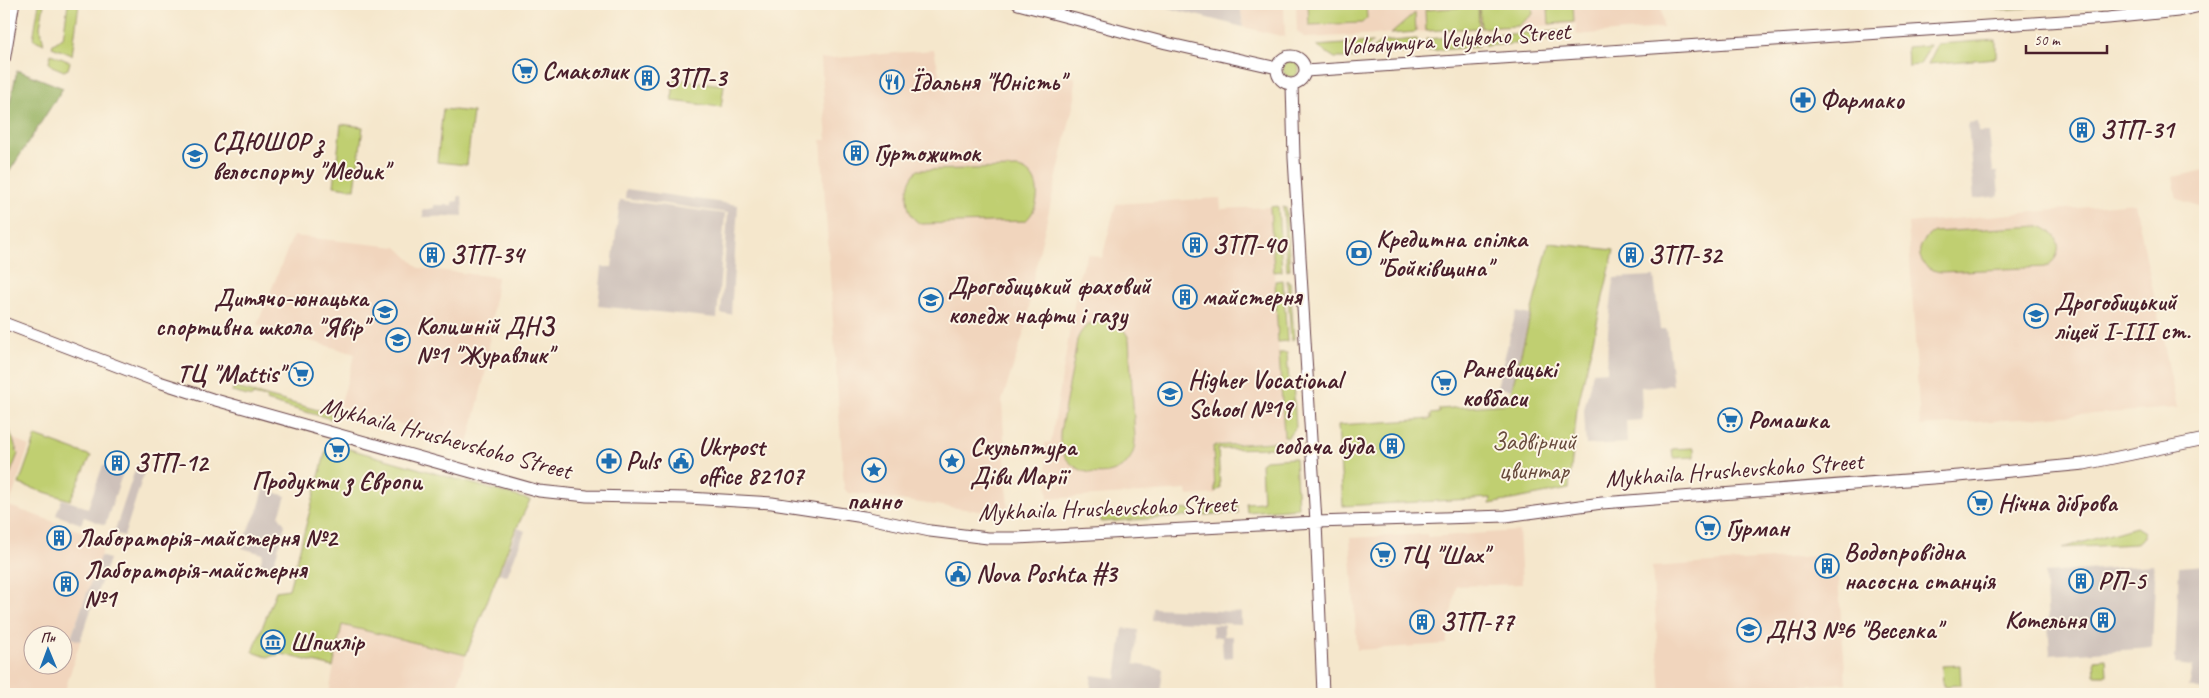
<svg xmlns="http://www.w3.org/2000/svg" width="2209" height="698" viewBox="0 0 2209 698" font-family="Caveat,sans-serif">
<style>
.built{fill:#f1d5bd;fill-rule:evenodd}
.industrial{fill:#cec1ba}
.green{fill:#c0cf71;stroke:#85774e}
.forest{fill:#98b263;stroke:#716847}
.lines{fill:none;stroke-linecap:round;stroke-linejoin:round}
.tertiary-casing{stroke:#643d43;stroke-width:13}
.secondary-casing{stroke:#643d43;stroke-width:14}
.tertiary{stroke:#fff;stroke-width:11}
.secondary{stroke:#fff;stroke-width:12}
.labels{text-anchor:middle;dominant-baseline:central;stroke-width:4;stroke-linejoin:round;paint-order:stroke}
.street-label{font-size:25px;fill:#4a1f2b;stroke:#fcf5e5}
.poi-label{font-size:25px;font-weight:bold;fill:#4a1f2b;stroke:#fcf5e5;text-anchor:start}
.park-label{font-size:25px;fill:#684b3c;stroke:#fcf5e5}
</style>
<rect width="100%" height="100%" fill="#fcf5e5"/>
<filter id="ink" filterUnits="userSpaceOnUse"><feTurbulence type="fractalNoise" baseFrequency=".02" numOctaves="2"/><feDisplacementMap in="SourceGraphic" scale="10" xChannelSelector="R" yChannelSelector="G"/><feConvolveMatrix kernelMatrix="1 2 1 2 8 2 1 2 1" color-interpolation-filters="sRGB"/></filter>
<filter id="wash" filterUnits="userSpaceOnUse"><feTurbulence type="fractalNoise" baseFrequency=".0096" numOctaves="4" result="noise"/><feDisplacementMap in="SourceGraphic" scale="20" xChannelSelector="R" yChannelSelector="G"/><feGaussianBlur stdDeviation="1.12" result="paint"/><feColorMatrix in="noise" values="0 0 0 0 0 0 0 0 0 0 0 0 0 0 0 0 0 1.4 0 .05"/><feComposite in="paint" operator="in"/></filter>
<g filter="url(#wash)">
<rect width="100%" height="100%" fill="#f5e7cc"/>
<path class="built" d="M1240 4H1284L1285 37 1243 27Z
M1296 4H1661L1663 28 1577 35 1576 24 1305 38 1297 31Z
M934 50 941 81 1075 77V98L1034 275 1026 326 1002 401 1008 512 979 511 848 493 844 488 821 140H827L821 59Z
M2205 170V208L2177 199 2173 177Z
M1220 198 1221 209 1270 207 1284 440 1212 445 1215 494 1187 496 1186 490 1048 499 1045 443 1051 442 1079 276 1088 254 1102 258 1116 204Z
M2135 203 2177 408 1920 426 1908 223Z
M293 236 397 247 419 268 497 277 486 370 468 444 340 406 355 354 257 325Z
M4 434 29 446 9 506 106 540 71 637 80 641 64 694H4ZM32 636H62V666H32Z
M1519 531 1522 584 1456 586 1446 644 1357 650 1350 538 1427 534V537Z
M1817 556 1818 578 1838 577 1846 683 1661 694 1652 567Z
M341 625 466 655 455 694H329Z"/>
<path class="industrial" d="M1168 4H1240L1243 27 1168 8Z
M1978 122 1979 132H1989L1993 172H1997L1999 196 1974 199 1968 123Z
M626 189 738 205 731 314H721L728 213 625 198Z
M458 196H462L463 216 423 217V210L434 208V205H452V202L458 201Z
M620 200 725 214 717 318 598 306 602 267H612Z
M1654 276 1660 329H1667L1673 385 1641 387 1642 420 1626 421 1627 443 1586 445 1584 410 1593 372 1607 371 1608 331 1614 278Z
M1516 312 1530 315 1511 390 1497 387Z
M137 464 146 467 124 536 114 533Z
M103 465 123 472 105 525 84 517 81 524 56 515 62 499 88 508Z
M264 489 286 496 279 516 285 525 272 570 259 568 263 554 242 548 243 543 242 542 258 510Z
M518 528 525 531 507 576 499 573Z
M100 556 109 559 80 641 71 638Z
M2153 565 2155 578 2152 648 2050 655 2045 573Z
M2205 565V678L2203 690 2189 687 2193 666 2175 664 2179 567Z
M1153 608 1241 612V624L1152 620Z
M1212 625H1224V636H1233V657L1223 658 1222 637H1213Z
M1123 628 1138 630 1134 664 1163 669 1160 694H1090L1092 675 1116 678Z"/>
<path class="green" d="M39 4H44L40 27 44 44 33 39Z
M68 4H79L72 55 52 47 53 44 63 38Z
M1308 4H1366L1367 18 1362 23 1309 25Z
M1515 4H1532L1533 14 1518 26 1481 28 1479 6Z
M1554 4H1573L1574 22 1549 24 1548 8Z
M2031 4H2083L1997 10 1996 6Z
M1478 6 1479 28 1426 31 1425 10Z
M1415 13 1416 32 1391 34Z
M1564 30 1572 39 1547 41 1546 32Z
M1537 32V42L1485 46 1484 36Z
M1478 35V47L1426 51V39Z
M1417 39 1418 52 1365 55 1381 42Z
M1996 40V58L1928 64 1938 44Z
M1373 42 1357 58H1335L1316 46Z
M1930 45 1920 65 1908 66 1907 47Z
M51 54 70 62 68 69 64 71 52 66 49 62Z
M1283 69a8 8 0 1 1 16 0a8 8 0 1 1-16 0Z
M674 79 724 85 721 107 672 101Z
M443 109 473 112 467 165 437 162Z
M341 124 363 127 355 189 334 186Z
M1018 168C1043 173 1042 208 1025 221L921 224C903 216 903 182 918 170Z
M1278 206 1282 271 1274 272 1270 207Z
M1283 207 1286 208 1290 269 1287 271Z
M2039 226C2061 232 2066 256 2045 267L1941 272C1916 269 1912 244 1934 232Z
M1549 243 1614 250 1577 409 1569 489 1490 504 1491 498 1343 506 1338 425 1431 419V414L1439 413V409L1508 404Z
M1283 280 1287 341 1278 342 1275 281Z
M1287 280 1290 282 1294 339 1291 341Z
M1103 320C1115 322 1124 327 1129 339L1135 438C1135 446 1134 453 1129 460 1112 484 1067 475 1061 447 1058 435 1062 423 1064 412 1068 388 1074 364 1077 340 1082 327 1090 322 1103 320Z
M1279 353H1287L1289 383H1293L1296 427 1287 438 1284 436Z
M233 387 336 415 335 420 266 401 267 398 253 395 252 397 232 392Z
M7 423 18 454 9 477 4 475V432Z
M36 436 91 456 70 500 19 484Z
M1285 441 1279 448 1218 449 1220 488 1215 492 1213 446Z
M328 443 530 500 512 538 466 655 342 625 333 667 282 654 267 657 253 652 276 591 289 589Z
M1694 448V457L1673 458 1672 449Z
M1295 458 1298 508 1247 512 1246 503 1263 502 1261 463 1265 460Z
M1237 503 1238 513 1204 515V506Z
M1192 509V516L1101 522V515Z
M2136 527 2144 532V537L2135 544 2062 548Z
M2106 659 2107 675H2095L2094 660Z
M1960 665 1961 685 1943 686 1942 666Z"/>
<path class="forest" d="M17 71H20L63 88 4 180V129Z"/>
</g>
<g filter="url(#ink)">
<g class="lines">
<g class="tertiary-casing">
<path id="tertiary" d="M1018 4 1166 43 1277 68
M1277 70a14 14 0 1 1 28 0a14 14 0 1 1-28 0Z
M1305 71 2108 18 2178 11 2205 5
M1292 84 1294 158 1316 522 1323 694
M4 323 159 382 212 399 539 491 587 496 688 498 772 503 864 517 930 531 988 538H1017L1316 522 1506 516 1602 503 1959 476 2084 464 2205 439"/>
</g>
<g class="secondary-casing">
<path id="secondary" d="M4 58 13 4"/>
</g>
<use href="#tertiary" class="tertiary"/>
<use href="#secondary" class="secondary"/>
</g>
</g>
<defs>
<g id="supermarket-ring" transform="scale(1.25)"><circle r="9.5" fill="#fcf5e5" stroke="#1f6fb2" stroke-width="1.5"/><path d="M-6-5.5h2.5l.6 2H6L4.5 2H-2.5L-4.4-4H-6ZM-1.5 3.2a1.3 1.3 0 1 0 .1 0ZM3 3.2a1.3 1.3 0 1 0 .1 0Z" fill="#1f6fb2"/></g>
<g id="building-ring" transform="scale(1.25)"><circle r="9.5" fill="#fcf5e5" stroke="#1f6fb2" stroke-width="1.5"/><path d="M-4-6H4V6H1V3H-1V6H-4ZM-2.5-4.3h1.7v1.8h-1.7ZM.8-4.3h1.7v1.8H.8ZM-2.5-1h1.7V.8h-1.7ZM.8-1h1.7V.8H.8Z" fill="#1f6fb2"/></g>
<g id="restaurant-ring" transform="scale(1.25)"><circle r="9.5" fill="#fcf5e5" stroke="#1f6fb2" stroke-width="1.5"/><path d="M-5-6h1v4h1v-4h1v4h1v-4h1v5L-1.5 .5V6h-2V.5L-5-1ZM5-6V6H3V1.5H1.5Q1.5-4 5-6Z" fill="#1f6fb2"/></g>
<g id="pharmacy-ring" transform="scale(1.25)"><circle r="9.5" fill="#fcf5e5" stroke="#1f6fb2" stroke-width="1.5"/><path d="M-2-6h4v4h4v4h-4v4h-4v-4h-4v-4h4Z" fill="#1f6fb2"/></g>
<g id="school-ring" transform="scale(1.25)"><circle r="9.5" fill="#fcf5e5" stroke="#1f6fb2" stroke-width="1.5"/><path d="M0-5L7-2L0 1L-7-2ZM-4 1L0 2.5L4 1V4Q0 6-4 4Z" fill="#1f6fb2"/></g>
<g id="bank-ring" transform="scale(1.25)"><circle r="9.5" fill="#fcf5e5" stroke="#1f6fb2" stroke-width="1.5"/><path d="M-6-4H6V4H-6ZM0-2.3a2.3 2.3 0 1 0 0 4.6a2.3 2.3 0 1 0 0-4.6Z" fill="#1f6fb2"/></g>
<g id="university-ring" transform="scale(1.25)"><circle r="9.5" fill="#fcf5e5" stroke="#1f6fb2" stroke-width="1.5"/><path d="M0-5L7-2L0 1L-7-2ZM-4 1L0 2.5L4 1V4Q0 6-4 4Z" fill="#1f6fb2"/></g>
<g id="civic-ring" transform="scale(1.25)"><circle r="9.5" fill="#fcf5e5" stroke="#1f6fb2" stroke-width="1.5"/><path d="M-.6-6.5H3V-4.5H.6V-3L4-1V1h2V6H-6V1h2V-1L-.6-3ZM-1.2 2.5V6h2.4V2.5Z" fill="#1f6fb2"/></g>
<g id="sight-ring" transform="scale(1.25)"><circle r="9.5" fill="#fcf5e5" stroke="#1f6fb2" stroke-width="1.5"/><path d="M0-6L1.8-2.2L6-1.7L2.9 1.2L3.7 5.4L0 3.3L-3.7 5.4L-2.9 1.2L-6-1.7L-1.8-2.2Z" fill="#1f6fb2"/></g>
<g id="museum-ring" transform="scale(1.25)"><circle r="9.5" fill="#fcf5e5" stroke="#1f6fb2" stroke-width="1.5"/><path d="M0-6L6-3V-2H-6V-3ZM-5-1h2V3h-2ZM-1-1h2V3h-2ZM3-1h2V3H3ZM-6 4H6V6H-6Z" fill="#1f6fb2"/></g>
</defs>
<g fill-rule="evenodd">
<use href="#supermarket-ring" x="525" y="71"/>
<use href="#building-ring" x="647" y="78"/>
<use href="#restaurant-ring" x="892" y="82"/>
<use href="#pharmacy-ring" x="1803" y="100"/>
<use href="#building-ring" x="2082" y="130"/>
<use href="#building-ring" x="856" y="153"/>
<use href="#school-ring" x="195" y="156"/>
<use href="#building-ring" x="1195" y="245"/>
<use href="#bank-ring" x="1359" y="253"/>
<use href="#building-ring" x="432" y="255"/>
<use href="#building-ring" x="1631" y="255"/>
<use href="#building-ring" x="1185" y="297"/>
<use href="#university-ring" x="931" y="300"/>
<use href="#school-ring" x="385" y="312"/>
<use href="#school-ring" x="2036" y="316"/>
<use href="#school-ring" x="398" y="340"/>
<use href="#supermarket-ring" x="301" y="374"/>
<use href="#supermarket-ring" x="1444" y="383"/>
<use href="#university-ring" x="1170" y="394"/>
<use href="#supermarket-ring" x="1730" y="420"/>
<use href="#building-ring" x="1392" y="446"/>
<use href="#supermarket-ring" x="337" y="450"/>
<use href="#pharmacy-ring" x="609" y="461"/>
<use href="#civic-ring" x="681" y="461"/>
<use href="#sight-ring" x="952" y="461"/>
<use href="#building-ring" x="117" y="463"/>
<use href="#sight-ring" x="874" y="470"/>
<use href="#supermarket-ring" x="1980" y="503"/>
<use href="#supermarket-ring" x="1708" y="528"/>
<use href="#building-ring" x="59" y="538"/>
<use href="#supermarket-ring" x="1383" y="555"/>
<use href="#building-ring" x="1827" y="566"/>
<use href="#civic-ring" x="958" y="574"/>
<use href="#building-ring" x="2081" y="581"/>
<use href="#building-ring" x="66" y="584"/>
<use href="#building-ring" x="2103" y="620"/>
<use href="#building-ring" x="1422" y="622"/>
<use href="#school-ring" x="1749" y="630"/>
<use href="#museum-ring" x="273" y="642"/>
</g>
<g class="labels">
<g class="street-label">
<text transform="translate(1455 39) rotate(-4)">Volodymyra Velykoho Street</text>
<text transform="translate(446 438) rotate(15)">Mykhaila Hrushevskoho Street</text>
<text transform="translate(1734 470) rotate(-4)">Mykhaila Hrushevskoho Street</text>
<text transform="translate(1107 508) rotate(-2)">Mykhaila Hrushevskoho Street</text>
</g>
<g class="poi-label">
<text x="542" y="71">Смаколик</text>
<text x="664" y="78">ЗТП-3</text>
<text x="910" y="82">Їдальня "Юність"</text>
<text x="1820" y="100">Фармако</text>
<text x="2100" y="130">ЗТП-31</text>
<text x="212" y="142">СДЮШОР з<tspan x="212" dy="29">велоспорту "Медик"</tspan></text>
<text x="874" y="153">Гуртожиток</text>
<text x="1376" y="239">Кредитна спілка<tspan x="1376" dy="29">"Бойківщина"</tspan></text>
<text x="1212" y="245">ЗТП-40</text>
<text x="450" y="255">ЗТП-34</text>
<text x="1648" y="255">ЗТП-32</text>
<text x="948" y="286">Дрогобицький фаховий<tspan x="948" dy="29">коледж нафти і газу</tspan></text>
<text x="1202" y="297">майстерня</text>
<text x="368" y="298" text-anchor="end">Дитячо-юнацька<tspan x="368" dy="29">спортивна школа "Явір"</tspan></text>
<text x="2054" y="302">Дрогобицький<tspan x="2054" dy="29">ліцей І-ІІІ ст.</tspan></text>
<text x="416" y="326">Колишній ДНЗ<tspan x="416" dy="29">№1 "Журавлик"</tspan></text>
<text x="1462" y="369">Раневицькі<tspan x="1462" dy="29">ковбаси</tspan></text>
<text x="284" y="374" text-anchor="end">ТЦ "Mattis"</text>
<text x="1188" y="380">Higher Vocational<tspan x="1188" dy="29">School №19</tspan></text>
<text x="1748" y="420">Ромашка</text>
<text x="1374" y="446" text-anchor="end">собача буда</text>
<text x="698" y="447">Ukrpost<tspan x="698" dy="29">office 82107</tspan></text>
<text x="970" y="447">Скульптура<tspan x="970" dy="29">Діви Марії</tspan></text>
<text x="626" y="461">Puls</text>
<text x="134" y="463">ЗТП-12</text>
<text x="337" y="481" text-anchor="middle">Продукти з Європи</text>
<text x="874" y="501" text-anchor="middle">панно</text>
<text x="1998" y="503">Нічна діброва</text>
<text x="1726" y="528">Гурман</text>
<text x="76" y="538">Лабораторія-майстерня №2</text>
<text x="1844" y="552">Водопровідна<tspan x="1844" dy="29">насосна станція</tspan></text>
<text x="1400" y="555">ТЦ "Шах"</text>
<text x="84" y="570">Лабораторія-майстерня<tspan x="84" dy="29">№1</tspan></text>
<text x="976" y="574">Nova Poshta #3</text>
<text x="2098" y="581">РП-5</text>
<text x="2086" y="620" text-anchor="end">Котельня</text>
<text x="1440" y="622">ЗТП-77</text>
<text x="1766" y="630">ДНЗ №6 "Веселка"</text>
<text x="290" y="642">Шпихлір</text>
</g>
<g class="park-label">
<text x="1534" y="442">Задвірний<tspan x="1534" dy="29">цвинтар</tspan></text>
</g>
</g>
<rect width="2209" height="698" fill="none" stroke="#fcf5e5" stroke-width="20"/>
<g transform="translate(48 650) rotate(359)"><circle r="24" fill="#fcf5e5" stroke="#b59f9b"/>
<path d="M0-4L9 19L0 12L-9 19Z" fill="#1f6fb2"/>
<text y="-8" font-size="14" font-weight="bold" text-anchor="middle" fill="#4a1f2b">Пн</text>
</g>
<path d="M2026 45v8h81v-8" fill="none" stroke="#4a1f2b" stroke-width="2.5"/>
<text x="2034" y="45" font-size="15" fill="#4a1f2b" stroke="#fcf5e5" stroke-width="4" paint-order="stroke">50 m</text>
</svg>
